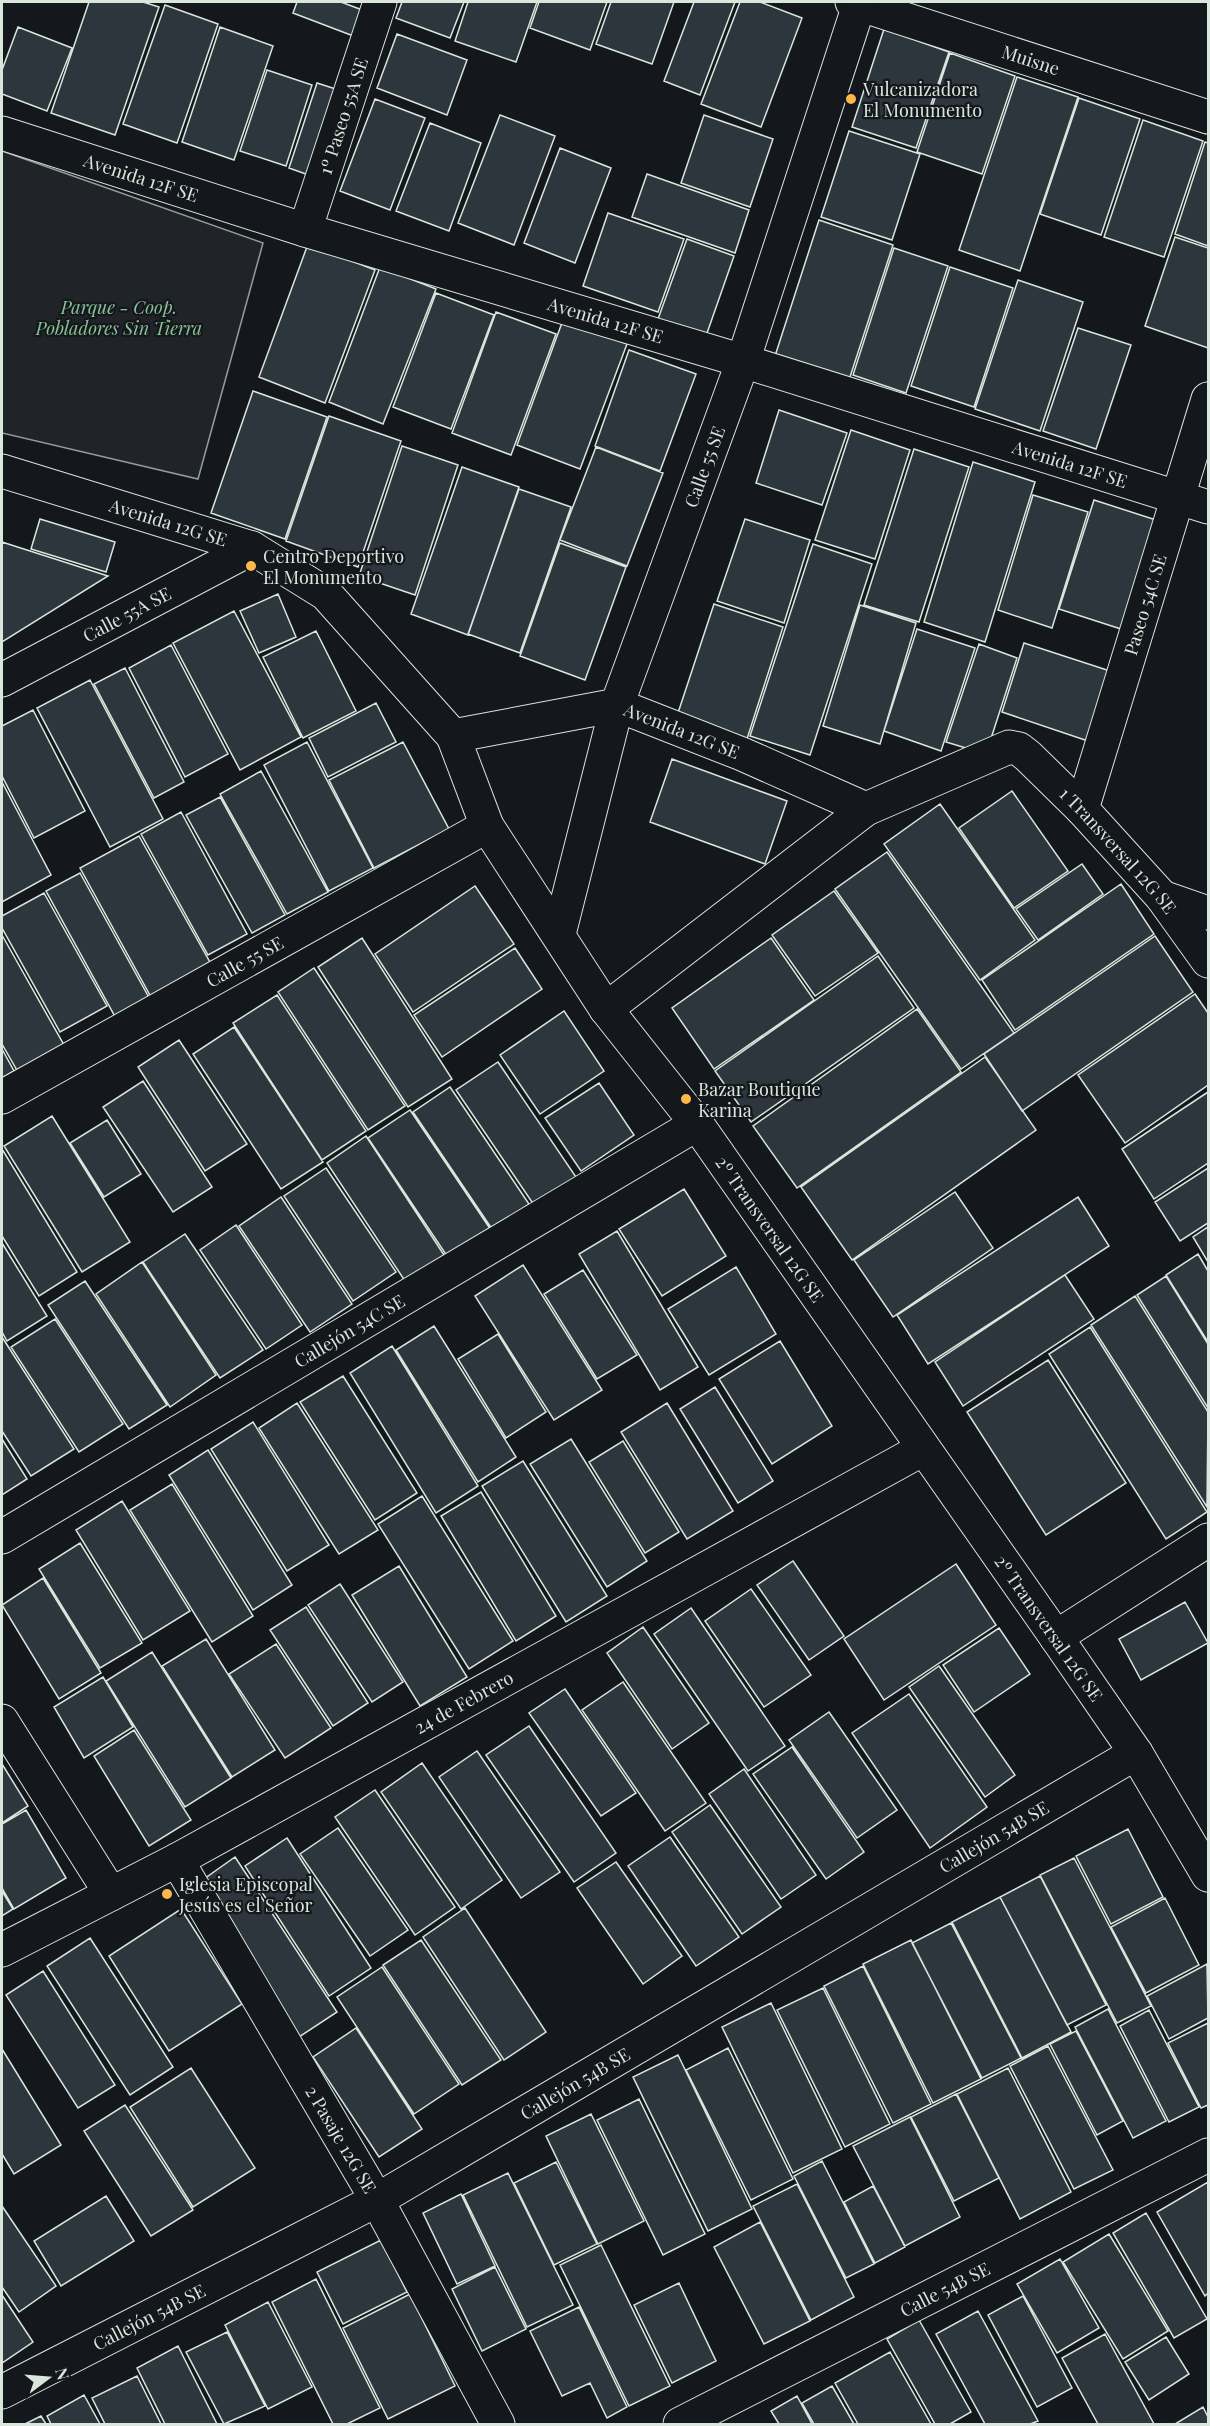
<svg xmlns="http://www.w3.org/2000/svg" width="1210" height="2426" viewBox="0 0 1210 2426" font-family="'Playfair Display',serif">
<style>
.green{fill:#202428;stroke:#939e99;stroke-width:1.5}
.building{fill:#2c363c;stroke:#d8e6dc;stroke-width:1.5}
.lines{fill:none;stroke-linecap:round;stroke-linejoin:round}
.street-casing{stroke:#d8e6dc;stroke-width:35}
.secondary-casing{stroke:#d8e6dc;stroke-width:35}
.street{stroke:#14181c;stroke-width:33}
.secondary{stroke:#14181c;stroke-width:33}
.poi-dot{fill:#ffb74d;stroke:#14181c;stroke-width:2}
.labels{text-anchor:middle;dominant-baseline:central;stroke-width:4.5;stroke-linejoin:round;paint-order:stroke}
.street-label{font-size:18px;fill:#d8e6dc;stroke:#14181c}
.poi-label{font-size:18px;fill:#d8e6dc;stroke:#14181c;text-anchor:start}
.park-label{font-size:18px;font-style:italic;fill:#8ac095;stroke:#14181c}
</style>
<rect width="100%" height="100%" fill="#14181c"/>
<path class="green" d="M2 151 263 243 198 479 2 433Z"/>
<path class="building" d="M89 2H143L159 7 115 135 51 113Z
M297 2H341L365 11 356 37 293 13Z
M402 2H464L450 38 396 18Z
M468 2H537L516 62 455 41Z
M539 2H607L590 50 530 28Z
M611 2H674L652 64 596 44Z
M694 2H735L700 95 664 81Z
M740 2H760L802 18 761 127 701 104Z
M165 5 218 24 177 143 123 124Z
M18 27 72 48 47 111 2 94V70Z
M220 27 273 46 234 160 182 142Z
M884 29 949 52 916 148 852 127Z
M397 34 467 60 447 115 377 88Z
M950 53 1015 76 982 174 917 152Z
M267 70 312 85 286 166 240 151Z
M1017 77 1078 97 1020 271 959 250Z
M317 83 345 92 317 178 289 168Z
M1079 98 1140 119 1101 235 1040 214Z
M375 99 425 118 390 210 340 191Z
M500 115 555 136 514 245 458 223Z
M704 115 773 139 750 207 681 183Z
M1143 120 1203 141 1164 257 1104 237Z
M430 123 481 143 449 231 396 211Z
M849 131 920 154 892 240 821 217Z
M1205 142 1208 143V246L1175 234Z
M560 148 611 168 575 263 524 243Z
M647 174 749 210 735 253 632 217Z
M608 213 684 239 658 312 583 286Z
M819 220 893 245 849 380 775 356Z
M1175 237 1208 248V348L1145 326Z
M687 239 734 256 706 336 658 319Z
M308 244 375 270 325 403 259 377Z
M894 248 948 266 906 393 853 375Z
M380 267 436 289 383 424 329 402Z
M950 267 1013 288 974 407 911 386Z
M1018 280 1083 302 1040 431 975 409Z
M436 293 494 315 451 429 393 407Z
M496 312 556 334 511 455 452 433Z
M563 320 627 344 580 469 517 445Z
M1078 328 1131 345 1096 449 1043 431Z
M629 350 696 374 660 471 595 446Z
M253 391 327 417 285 539 211 513Z
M779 410 847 433 822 505 756 483Z
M329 416 401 441 358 567 286 541Z
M851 430 910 450 875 559 815 540Z
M402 446 458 465 415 595 359 576Z
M596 447 663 473 627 566 560 540Z
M914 449 969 467 919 622 864 605Z
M973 462 1035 482 985 642 924 622Z
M462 467 519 487 468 635 411 614Z
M519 489 571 507 520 653 468 634Z
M1033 495 1088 512 1052 628 998 610Z
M1094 500 1156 520 1121 629 1059 609Z
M40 519 115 542 106 572 31 549Z
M745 519 810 540 784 623 717 601Z
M2 542 108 576 2 642Z
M560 543 626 567 585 680 520 656Z
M813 544 872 564 810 755 750 736Z
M278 594 296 637 259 653 240 611Z
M714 604 783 627 746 742 676 719Z
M860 605 916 623 880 744 823 726Z
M234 611 301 737 240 770 173 643Z
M917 629 975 648 941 751 884 731Z
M316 631 356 711 303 738 263 657Z
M1024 643 1110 671 1088 741 1002 712Z
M979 644 1017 658 986 754 946 742Z
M171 645 228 754 185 777 129 668Z
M125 668 184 782 154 798 94 684Z
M90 680 163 819 110 847 37 708Z
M376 703 396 742 328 777 309 738Z
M33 710 85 811 34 838 2 776V726Z
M307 742 373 868 329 891 264 765Z
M403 742 449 829 374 868 329 780Z
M672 759 787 801 765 864 650 822Z
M261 771 328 892 287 914 220 794Z
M2 782 51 875 2 902Z
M1012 791 1068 871 1014 908 959 828Z
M220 797 285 915 252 933 186 815Z
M940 804 1035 940 980 980 884 844Z
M181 812 247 934 208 955 141 834Z
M139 836 211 964 151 997 80 868Z
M887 852 1014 1033 961 1069 835 889Z
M1082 864 1103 894 1038 940 1016 909Z
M80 873 152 1003 118 1022 46 891Z
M1121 884 1154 934 1015 1030 982 980Z
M475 886 514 944 413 1012 375 954Z
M834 891 878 953 815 996 772 935Z
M44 893 107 1006 60 1032 2 928V916Z
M2 935 64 1045 18 1072 2 1044Z
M1155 936 1193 992 1022 1111 984 1054Z
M362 938 452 1079 408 1107 318 967Z
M771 938 814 1000 714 1069 672 1008Z
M515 948 542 989 442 1057 414 1015Z
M878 956 914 1008 751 1122 715 1071Z
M314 968 405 1106 368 1130 278 992Z
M1195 994 1208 1013V1085L1125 1143 1078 1075Z
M277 995 366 1131 322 1160 233 1023Z
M917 1009 961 1072 797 1188 753 1126Z
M564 1011 604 1071 540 1114 500 1055Z
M234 1027 323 1162 281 1189 193 1054Z
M179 1040 247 1144 205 1171 138 1067Z
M2 1049 14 1071 2 1078Z
M985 1057 1036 1130 852 1260 801 1187Z
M498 1062 578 1180 536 1208 456 1090Z
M143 1081 212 1187 173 1212 103 1107Z
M599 1083 634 1135 581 1171 545 1118Z
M450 1087 529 1204 492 1229 413 1112Z
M1208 1092V1163L1154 1199 1122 1149Z
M410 1110 493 1233 451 1262 368 1138Z
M52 1116 130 1242 82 1272 4 1146Z
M107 1120 141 1174 104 1197 70 1143Z
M366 1136 444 1255 405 1281 327 1163Z
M2 1149 77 1272 39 1296 2 1236Z
M326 1168 396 1272 353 1301 284 1196Z
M1208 1168V1223L1180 1241 1155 1202Z
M684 1189 726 1256 662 1296 619 1229Z
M955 1192 993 1248 893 1317 854 1260Z
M281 1197 352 1304 310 1332 239 1226Z
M1078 1197 1109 1246 928 1364 897 1315Z
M236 1225 302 1325 266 1349 200 1250Z
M1208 1227V1262L1193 1237Z
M617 1231 698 1367 660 1390 579 1254Z
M185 1234 263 1350 220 1378 143 1262Z
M2 1243 47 1316 7 1341 2 1332Z
M1198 1254 1208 1271V1342L1166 1275Z
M142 1262 216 1375 170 1407 96 1294Z
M523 1265 602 1390 554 1420 475 1296Z
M736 1267 776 1334 709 1375 668 1309Z
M583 1270 637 1355 597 1379 544 1294Z
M1065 1275 1094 1319 963 1406 935 1362Z
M1166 1276 1208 1344V1408L1137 1295Z
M85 1281 167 1405 129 1429 48 1305Z
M1135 1296 1208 1412 1207 1507 1091 1325Z
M55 1319 123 1424 79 1452 11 1347Z
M434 1326 516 1457 478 1482 396 1350Z
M1090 1327 1207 1512 1166 1539 1049 1354Z
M498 1334 546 1412 506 1438 458 1359Z
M2 1337 74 1449 31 1476 2 1431Z
M780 1341 832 1426 772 1464 719 1379Z
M392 1346 478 1486 436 1513 350 1373Z
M1048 1360 1126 1483 1046 1535 967 1412Z
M343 1376 417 1493 375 1520 300 1402Z
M715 1387 773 1481 738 1503 680 1409Z
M297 1403 378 1530 339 1554 259 1428Z
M667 1403 733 1511 687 1539 621 1432Z
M253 1422 329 1545 287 1571 211 1449Z
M2 1439 27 1479 2 1495Z
M571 1439 647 1561 607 1587 530 1464Z
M623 1441 679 1532 645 1553 589 1462Z
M208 1450 292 1585 253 1610 169 1475Z
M523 1461 607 1596 566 1622 482 1486Z
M172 1484 253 1616 212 1642 130 1510Z
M481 1492 556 1616 516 1641 441 1516Z
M422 1496 513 1641 469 1669 378 1524Z
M122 1501 190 1611 143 1640 76 1530Z
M80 1543 142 1643 100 1668 39 1569Z
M793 1561 844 1636 809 1660 757 1585Z
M956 1564 996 1625 884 1700 844 1639Z
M399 1566 467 1677 420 1706 352 1595Z
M43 1578 101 1673 59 1699 2 1605Z
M340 1584 403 1682 372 1702 308 1605Z
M751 1589 811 1675 764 1707 705 1621Z
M1185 1602 1208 1643 1141 1680 1119 1639Z
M306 1607 368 1703 333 1726 270 1630Z
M691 1608 785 1746 748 1771 654 1634Z
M643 1627 709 1723 672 1749 607 1653Z
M999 1628 1030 1674 974 1712 943 1665Z
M206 1639 275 1750 232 1777 162 1666Z
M276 1644 331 1728 285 1758 229 1674Z
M152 1652 231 1778 185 1807 106 1681Z
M939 1666 1015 1775 985 1797 909 1687Z
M103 1677 133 1727 84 1758 54 1707Z
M623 1682 706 1803 665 1831 582 1710Z
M565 1689 636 1793 601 1816 529 1713Z
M909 1694 987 1807 930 1848 852 1733Z
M829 1712 897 1810 857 1838 789 1740Z
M529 1726 616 1853 574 1882 486 1755Z
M134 1730 191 1820 149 1846 94 1756Z
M792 1747 864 1852 826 1879 753 1774Z
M477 1751 560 1872 521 1898 439 1777Z
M422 1763 502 1880 461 1909 381 1792Z
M2 1764 28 1806 2 1823Z
M744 1769 816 1875 781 1899 709 1794Z
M375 1790 455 1907 415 1935 335 1817Z
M710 1805 781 1907 742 1934 672 1832Z
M26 1810 66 1878 14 1909 2 1888V1824Z
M338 1828 408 1930 370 1956 300 1854Z
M1128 1829 1163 1897 1111 1924 1076 1856Z
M670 1837 739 1937 696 1966 628 1866Z
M287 1838 371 1968 329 1996 245 1866Z
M235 1857 337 2012 299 2037 197 1884Z
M1074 1858 1151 2006 1117 2023 1040 1875Z
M616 1862 682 1956 643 1984 577 1888Z
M1040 1876 1106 2005 1067 2025 1000 1897Z
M2 1891 13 1909 2 1916Z
M1000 1897 1071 2032 1022 2058 952 1922Z
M1165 1898 1199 1965 1146 1993 1111 1927Z
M465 1908 546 2032 504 2060 423 1937Z
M181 1909 242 2004 169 2051 109 1956Z
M951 1923 1021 2058 982 2078 912 1943Z
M90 1938 173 2067 130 2095 47 1966Z
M421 1940 501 2060 462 2085 383 1965Z
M911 1940 981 2079 933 2103 863 1964Z
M1207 1964 1208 2018 1169 2039 1147 1996Z
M863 1966 931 2104 893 2123 824 1986Z
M382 1967 459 2084 414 2114 337 1997Z
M43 1971 115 2085 78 2108 6 1995Z
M823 1988 890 2124 845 2147 777 2010Z
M771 2003 842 2149 793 2173 722 2027Z
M1108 2009 1166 2121 1133 2138 1075 2027Z
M1149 2010 1199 2107 1169 2122 1120 2026Z
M1208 2023V2105L1201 2108 1168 2043Z
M356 2028 422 2129 379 2157 313 2057Z
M1076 2031 1123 2121 1097 2135 1050 2044Z
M1048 2046 1113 2170 1074 2189 1010 2066Z
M728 2048 793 2179 751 2200 686 2070Z
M2 2049 61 2145 14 2174 2 2154Z
M678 2055 752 2209 708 2231 633 2077Z
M191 2068 255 2168 193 2207 130 2107Z
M1008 2068 1071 2192 1020 2219 957 2094Z
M956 2094 999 2178 954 2201 911 2117Z
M639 2099 705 2234 663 2255 597 2120Z
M125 2105 193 2210 151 2236 84 2131Z
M591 2114 644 2221 598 2244 546 2136Z
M910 2117 960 2217 905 2246 853 2146Z
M822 2161 874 2264 846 2278 794 2176Z
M556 2162 597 2244 554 2265 514 2183Z
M508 2173 573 2305 527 2327 463 2195Z
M1208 2182V2293L1205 2296 1157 2212Z
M797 2184 854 2297 811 2320 753 2206Z
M873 2186 905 2247 875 2263 844 2202Z
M461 2194 495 2266 457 2284 423 2213Z
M106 2196 134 2241 61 2286 34 2241Z
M2 2206 56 2286 19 2312 2 2287Z
M1146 2213 1207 2319 1174 2338 1113 2233Z
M760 2222 810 2321 764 2344 714 2247Z
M1109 2234 1168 2331 1123 2359 1063 2262Z
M381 2240 407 2292 343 2324 317 2272Z
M601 2245 670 2386 629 2406 560 2265Z
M1060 2259 1099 2328 1057 2353 1017 2284Z
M495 2267 526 2329 482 2351 452 2289Z
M316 2279 380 2408 347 2424H333L272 2302Z
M679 2283 716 2361 672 2383 634 2305Z
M410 2294 455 2386 388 2419 343 2328Z
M2 2295 33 2342 2 2363Z
M1023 2296 1072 2388 1037 2407 988 2315Z
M268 2302 312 2387 268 2409 225 2325Z
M579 2307 627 2407 607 2418 590 2383 562 2396 530 2331Z
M978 2311 1038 2421 1030 2424H985L936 2334Z
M919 2320 971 2412 950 2424H935L887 2339Z
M227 2332 265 2406 224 2424 186 2352Z
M1105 2334 1154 2424H1098L1062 2358Z
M1166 2337 1189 2374 1149 2400 1125 2362Z
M178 2346 217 2424H165L137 2368Z
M890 2352 931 2424H858L835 2383Z
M137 2376 161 2424H105L92 2398Z
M832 2386 854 2424H814L802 2403Z
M84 2395 100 2424H51L47 2416Z
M797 2396 812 2424H779L771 2411Z
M1203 2407 1208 2417V2424H1175Z
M41 2416 46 2424H25Z"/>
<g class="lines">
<g class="street-casing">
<g id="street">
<path id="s1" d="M852 2 1208 117"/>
<path id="s2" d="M2 133 305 230 743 361 1208 507"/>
<path d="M305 230 380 2"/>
<path id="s3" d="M2 471 252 548"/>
<path d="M453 736 487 826 606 1009 697 1124 1056 1637 1136 1753 1208 1875"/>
<path id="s4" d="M1082 809 1208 399"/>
<path d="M1162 897 1208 913"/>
<path id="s5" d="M559 934 617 705 742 754 866 809"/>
<path id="s6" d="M606 1009 866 809 1009 747 1019 749 1028 756 1082 809 1162 897 1208 961"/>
<path id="s7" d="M2 1097 487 826"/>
<path id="s8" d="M2 1537 697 1124"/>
<path d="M1056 1637 1208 1540"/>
<path d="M2 1721 111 1894"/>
<path id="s9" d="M177 1860 377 2200 498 2424"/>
<path id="s10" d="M2 1950 177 1860 923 1449"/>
<path id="s11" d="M2 2392 377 2200 1136 1753"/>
<path id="s12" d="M680 2424 1208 2155"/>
</g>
</g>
<g class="secondary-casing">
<g id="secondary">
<path id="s13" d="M2 680 252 548 326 594 453 736 617 705 743 361 860 2"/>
</g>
</g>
<use href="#street" class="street"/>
<use href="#secondary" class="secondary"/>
</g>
<g class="poi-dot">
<circle cx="851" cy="99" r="6"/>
<circle cx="251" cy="566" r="6"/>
<circle cx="686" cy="1099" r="6"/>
<circle cx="167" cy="1894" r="6"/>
</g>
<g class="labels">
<g class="street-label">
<text stroke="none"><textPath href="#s1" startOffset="188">Muisne</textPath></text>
<text transform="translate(343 116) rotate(-72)">1º Paseo 55A SE</text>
<text stroke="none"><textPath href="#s2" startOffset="146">Avenida 12F SE</textPath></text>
<text stroke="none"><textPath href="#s2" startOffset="632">Avenida 12F SE</textPath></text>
<text stroke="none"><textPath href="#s2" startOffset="1118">Avenida 12F SE</textPath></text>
<text stroke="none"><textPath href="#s13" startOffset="981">Calle 55 SE</textPath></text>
<text stroke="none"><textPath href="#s3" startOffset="174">Avenida 12G SE</textPath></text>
<text stroke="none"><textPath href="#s4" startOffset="214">Paseo 54C SE</textPath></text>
<text stroke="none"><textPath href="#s13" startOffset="141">Calle 55A SE</textPath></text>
<text stroke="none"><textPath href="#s5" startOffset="306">Avenida 12G SE</textPath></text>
<text stroke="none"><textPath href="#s6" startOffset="636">1 Transversal 12G SE</textPath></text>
<text stroke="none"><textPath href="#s7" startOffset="278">Calle 55 SE</textPath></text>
<text transform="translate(770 1229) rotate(55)">2º Transversal 12G SE</text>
<text stroke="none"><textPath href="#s8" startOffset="404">Callejón 54C SE</textPath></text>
<text transform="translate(1049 1628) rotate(55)">2º Transversal 12G SE</text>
<text stroke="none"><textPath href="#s10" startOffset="524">24 de Febrero</textPath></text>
<text stroke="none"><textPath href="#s11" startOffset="1137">Callejón 54B SE</textPath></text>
<text stroke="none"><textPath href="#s11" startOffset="651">Callejón 54B SE</textPath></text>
<text stroke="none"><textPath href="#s9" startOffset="324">2 Pasaje 12G SE</textPath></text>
<text stroke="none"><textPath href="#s12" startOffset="297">Calle 54B SE</textPath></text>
<text stroke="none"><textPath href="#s11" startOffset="165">Callejón 54B SE</textPath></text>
</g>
<g class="poi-label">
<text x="863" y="89">Vulcanizadora<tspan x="863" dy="21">El Monumento</tspan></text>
<text x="263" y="556">Centro Deportivo<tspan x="263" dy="21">El Monumento</tspan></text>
<text x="698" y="1089">Bazar Boutique<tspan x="698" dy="21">Karina</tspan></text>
<text x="179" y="1884">Iglesia Episcopal<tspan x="179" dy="21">Jesús es el Señor</tspan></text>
</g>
<g class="park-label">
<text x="119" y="307">Parque - Coop.<tspan x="119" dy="21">Pobladores Sin Tierra</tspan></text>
</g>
</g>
<rect width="1210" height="2426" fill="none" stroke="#d8e6dc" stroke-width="6"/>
<g transform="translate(48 2378) rotate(74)" stroke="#14181c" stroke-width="4.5" paint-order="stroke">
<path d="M0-4.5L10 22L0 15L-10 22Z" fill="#d8e6dc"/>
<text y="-9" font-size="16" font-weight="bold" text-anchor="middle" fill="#d8e6dc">N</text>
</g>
</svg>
